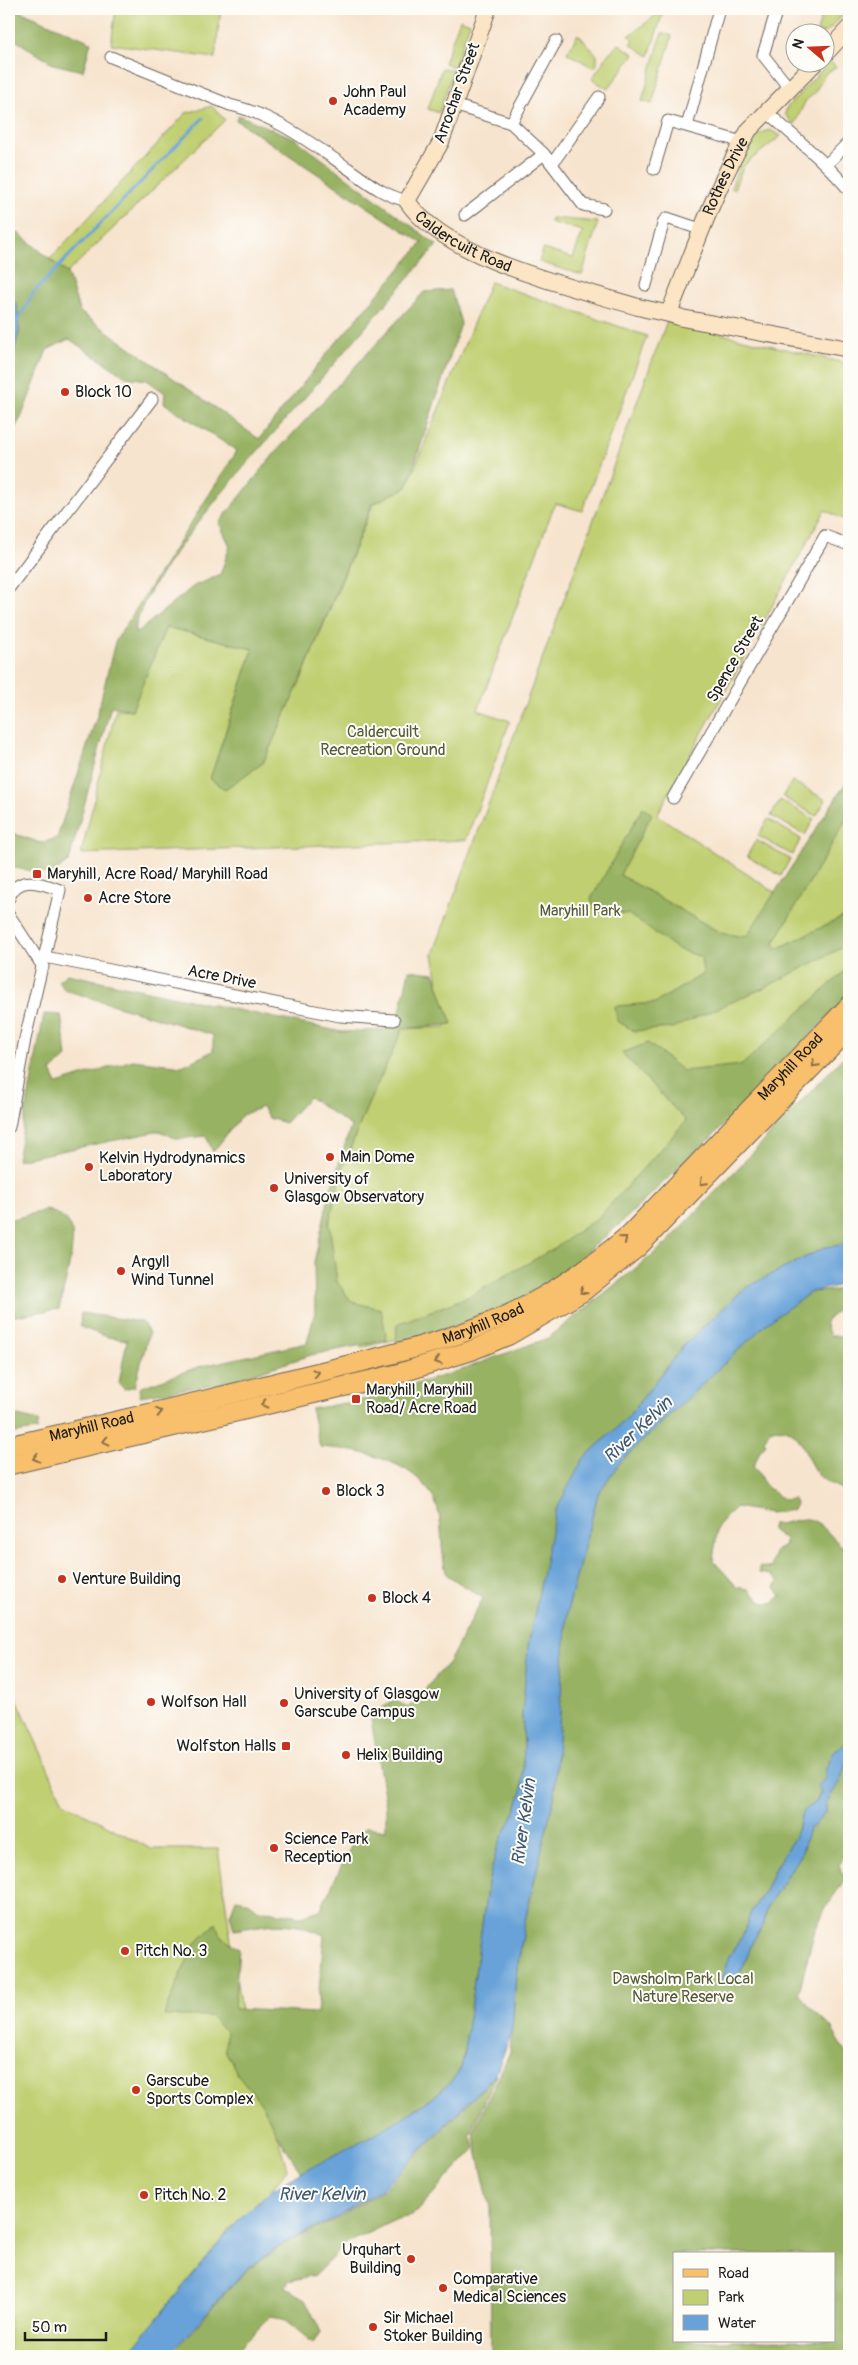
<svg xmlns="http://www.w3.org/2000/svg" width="858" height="2365" viewBox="0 0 858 2365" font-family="Pangolin,sans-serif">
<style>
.green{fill:#c0cf71;stroke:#6e7646}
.forest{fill:#98b263;stroke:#5a6740;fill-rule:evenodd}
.water{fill:#68a2d8;stroke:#425f7a}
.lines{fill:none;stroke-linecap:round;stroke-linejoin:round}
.stream{stroke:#68a2d8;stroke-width:3}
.street-casing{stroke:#69625a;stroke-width:13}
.secondary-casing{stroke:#69625a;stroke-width:18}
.primary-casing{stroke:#69625a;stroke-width:21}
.street{stroke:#fff;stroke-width:11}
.secondary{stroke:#fce5c4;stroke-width:16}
.primary{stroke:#f8bf6c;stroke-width:19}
.oneway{stroke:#8a6e44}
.poi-dot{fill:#c8321e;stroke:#fdfcf7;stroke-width:2}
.labels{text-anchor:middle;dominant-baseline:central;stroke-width:4;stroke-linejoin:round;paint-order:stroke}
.poi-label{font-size:16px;fill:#1c1c1c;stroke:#fdfcf7;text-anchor:start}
.street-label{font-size:16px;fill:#1c1c1c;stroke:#fdfcf7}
.park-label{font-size:16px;fill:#555b3a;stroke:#fdfcf7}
.water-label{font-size:18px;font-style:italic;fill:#3e5871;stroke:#fdfcf7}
</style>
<rect width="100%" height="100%" fill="#fdfcf7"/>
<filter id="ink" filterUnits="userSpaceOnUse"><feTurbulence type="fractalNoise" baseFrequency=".02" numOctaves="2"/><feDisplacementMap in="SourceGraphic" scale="10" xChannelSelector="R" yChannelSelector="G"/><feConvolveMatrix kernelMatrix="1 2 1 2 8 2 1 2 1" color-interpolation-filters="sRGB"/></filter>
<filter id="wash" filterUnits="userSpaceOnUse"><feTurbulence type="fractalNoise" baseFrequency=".0096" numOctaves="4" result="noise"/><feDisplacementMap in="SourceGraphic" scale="20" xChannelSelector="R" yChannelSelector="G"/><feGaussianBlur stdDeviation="1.12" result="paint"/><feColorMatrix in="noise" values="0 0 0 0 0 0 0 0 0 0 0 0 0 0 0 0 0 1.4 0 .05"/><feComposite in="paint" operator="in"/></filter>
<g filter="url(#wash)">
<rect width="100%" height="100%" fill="#f7e4ce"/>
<path class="green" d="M116 9H221L215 58 111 44Z
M664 9 649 56 631 44 634 40 629 36Z
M823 9H849L826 33 817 32Z
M460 19 470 23 454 67 444 63Z
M662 33 672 36 652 104 642 101Z
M578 34 597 55V64L594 68 567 53Z
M619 44 634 54 608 89 592 79 609 53Z
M830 61 836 67 825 74 814 94 806 100 794 125 785 114 787 107Z
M442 68 453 71 439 113 428 109Z
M212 106 225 120 67 273 50 259 186 113Z
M770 130 781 136 744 165 734 189 731 188C738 169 746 134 770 130Z
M551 218 598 222 582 275 539 262 543 249 573 258 583 231 550 222Z
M490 282 647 336 582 511 555 503 478 710 510 721 466 840 81 854 116 709 132 710 166 627 253 649 210 779 263 763 302 677 373 504 407 487Z
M667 321 849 364V522L825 510 657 815 776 893 849 778V995L623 1221 559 1276 490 1316 361 1348C356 1338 349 1328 346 1317 340 1300 327 1236 330 1220 341 1152 374 1090 403 1029L446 1027 433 954Z
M792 781 826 800 816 816 783 797Z
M780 800 814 819 805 835 771 816Z
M768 819 801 839 792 855 758 836Z
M756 840 790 859 781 876 747 856Z
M9 1681 63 1802 151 1849H218L241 2011 287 2169 269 2193 231 2228 127 2356H9Z"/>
<path class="forest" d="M9 9H15L91 42 83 71 53 64 9 36Z
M238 115 294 138 437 245C394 294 351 344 308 394 271 437 134 583 135 634L194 586 220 575 230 546 219 523 275 453 424 292 451 290 461 323 407 487 372 504 302 677 263 763 225 789 210 779 253 649 166 627 132 710 111 706 69 861 53 874 9 867V832L41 843 57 838 97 716 115 642 237 451 164 403 165 393 147 380 126 377 69 339 47 350 21 418 9 438V370L19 332 17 304 9 297V229L17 232 67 273 80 312 259 439 329 351 422 243 236 120Z
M849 778V815L774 943 777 949 849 914V944L766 987 673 1028 634 1031 617 1021 615 1006 655 1003 703 974 701 957 677 949 628 914 596 911 591 899 643 807 652 814 620 875 721 933 746 937Z
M849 967V995L721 1128 623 1221 559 1276 490 1316 396 1343 397 1324 470 1296 553 1249 600 1216 686 1121 622 1053 648 1043 683 1071 742 1065Z
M409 970 434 973 452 1024 403 1029 367 1107 344 1164 329 1222 337 1282 352 1302 381 1309 387 1340 311 1355 224 1383 140 1396 139 1388 198 1367 307 1343 315 1312 314 1262 331 1188 351 1126 309 1097 285 1123 269 1118 262 1107 242 1115 213 1152 206 1136 177 1139 160 1131 17 1160 44 1014 61 1015 67 1057 51 1071 57 1084 133 1060 182 1066 213 1051V1035L65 990 58 981 67 974 342 1032 382 1030 400 1012Z
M849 1051V1244L826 1247 745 1288 684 1345 627 1418 583 1459 522 1715 524 1744 522 1791 514 1814 498 1845 488 1883 462 2065C450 2099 337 2155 302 2174L276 2133 262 2104 238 2075 225 2050 226 2032 210 2016H164L167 2006 194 1945 216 1923 220 1935 239 1949 234 2009 317 2013 324 1935C289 1919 270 1924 234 1930L230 1915 236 1899 247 1901 259 1910 301 1916 320 1910 357 1834 367 1827 386 1830V1807L371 1719 380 1709 395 1700 408 1708 449 1662 483 1598 447 1575C440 1552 443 1530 438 1510 425 1462 362 1450 320 1447L311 1409 368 1399 452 1373 548 1338 666 1244Z
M47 1210C57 1213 69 1219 72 1232 75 1248 63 1292 59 1309L9 1317V1220Z
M849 1289V1299L825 1322 830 1336H841L849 1326V1490C799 1481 814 1441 786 1429 782 1428 775 1429 771 1429L764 1440 766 1444 760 1451 753 1467C759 1472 759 1474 762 1480 766 1488 777 1494 784 1500L794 1499 796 1504 793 1510 770 1513 735 1507 718 1526 713 1560 737 1587 748 1589 763 1603H772L781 1596 775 1587 779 1581 771 1575 759 1573V1567L771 1568 775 1552 785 1545V1540L772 1530V1524C784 1525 794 1519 806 1519 824 1520 832 1543 849 1550V1741L834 1751 817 1801 804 1810 794 1838 775 1868 766 1889 751 1912 743 1935 728 1958 744 1965 753 1941 764 1924 767 1907 802 1852 809 1828 826 1811V1803L840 1781 846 1763 849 1762V1846L839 1865 845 1879 825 1909 814 1933 799 1992 811 2008 830 2026 849 2057V2356H491L490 2208 473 2132 510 2052 516 1975 527 1912 554 1797 567 1612 598 1494 620 1462 768 1322 811 1292ZM674 2254H834V2341H674Z
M81 1313 142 1322 149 1333 135 1386 124 1389 119 1383 127 1340 108 1337 80 1327Z
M9 1414 39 1421 37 1430 9 1434Z
M497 2074 470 2134 475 2149 412 2216 397 2219 347 2243 315 2275 288 2281 286 2288 305 2299 321 2332 313 2343 283 2318 271 2316 231 2356H170L247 2269 289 2241 337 2219 384 2189Z"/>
<path class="water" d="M9 297 17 304 19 332 9 370Z
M849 1244V1283L811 1292 768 1322 620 1462 598 1494 567 1612 554 1797 527 1912 516 1975 512 2030 496 2074 383 2188 336 2218 289 2240 247 2268 168 2356H127C150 2327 174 2297 198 2268 220 2242 241 2214 268 2193 309 2163 447 2107 462 2065L488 1883 498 1845 514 1814 522 1791 524 1744 522 1715 528 1646 555 1512 583 1459 627 1418 684 1345 745 1288 826 1247Z
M849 1741V1762L846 1763 840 1781 826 1803V1811L814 1826 809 1828 802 1852 767 1907 764 1924 753 1941 744 1965 730 1985 721 1981 728 1958 743 1935 751 1912 766 1889 775 1868 794 1838 804 1810 817 1801 821 1791 817 1786 825 1779V1771L834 1751Z"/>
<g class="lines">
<path class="stream" d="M17 322 34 292 203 118"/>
</g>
</g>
<g filter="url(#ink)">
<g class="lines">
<g class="street-casing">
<path id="street" d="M777 9 763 55 790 89
M111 57 230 105C275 115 312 144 349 169 369 183 383 195 407 201
M454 105 511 123 544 154 583 205 604 209
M767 112C795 138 825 161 849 190
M511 123 556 41
M687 126 719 9
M552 164 599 97
M827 164 849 142
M654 169 668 121 742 142
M465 215 544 154
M646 285 664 221 667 218 703 230
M9 588 152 399
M673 798 825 536 849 545
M9 898C18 874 41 883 60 890L25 1039 9 1127
M9 915 43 967
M45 957 340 1016 394 1020"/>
</g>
<g class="secondary-casing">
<g id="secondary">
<path id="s1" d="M488 9 441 142 407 201C446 259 572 287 638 307 653 311 667 312 682 318L849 349"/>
<path d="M826 53 849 28"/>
<path id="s2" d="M669 313C694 251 715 187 749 130L816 62"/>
</g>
</g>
<g class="primary-casing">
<g id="primary">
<path id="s3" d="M9 1446C104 1424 200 1402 295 1378 363 1361 433 1347 498 1319 547 1299 591 1267 630 1234L849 1006"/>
<path d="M9 1465 397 1374 470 1351 509 1335 582 1292 639 1246 849 1029"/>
</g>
</g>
<use href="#street" class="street"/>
<use href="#secondary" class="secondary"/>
<use href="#primary" class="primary"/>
</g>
<defs><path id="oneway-chevron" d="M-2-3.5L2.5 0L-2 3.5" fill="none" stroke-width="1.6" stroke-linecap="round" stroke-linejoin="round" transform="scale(1.25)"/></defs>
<g class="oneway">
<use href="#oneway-chevron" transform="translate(815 1064) rotate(134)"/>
<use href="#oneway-chevron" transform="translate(703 1182) rotate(134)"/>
<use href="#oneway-chevron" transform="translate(624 1239) rotate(-40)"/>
<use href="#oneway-chevron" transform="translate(583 1291) rotate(145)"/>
<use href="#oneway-chevron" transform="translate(438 1361) rotate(162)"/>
<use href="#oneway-chevron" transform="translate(316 1373) rotate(-14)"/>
<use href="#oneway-chevron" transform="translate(264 1404) rotate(167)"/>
<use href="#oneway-chevron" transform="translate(159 1412) rotate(-13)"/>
<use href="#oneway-chevron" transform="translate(106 1441) rotate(167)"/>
<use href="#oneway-chevron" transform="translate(36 1458) rotate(166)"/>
</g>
</g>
<g class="poi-dot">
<circle cx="333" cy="101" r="5"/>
<circle cx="65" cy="392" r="5"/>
<rect x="32" y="869" width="10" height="10" rx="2.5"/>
<circle cx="88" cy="898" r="5"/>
<circle cx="330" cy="1157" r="5"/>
<circle cx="89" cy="1167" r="5"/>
<circle cx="274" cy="1188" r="5"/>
<circle cx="121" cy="1271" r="5"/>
<rect x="351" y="1394" width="10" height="10" rx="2.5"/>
<circle cx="326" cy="1491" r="5"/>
<circle cx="62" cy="1579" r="5"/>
<circle cx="372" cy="1598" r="5"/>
<circle cx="151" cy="1702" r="5"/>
<circle cx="284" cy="1703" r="5"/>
<rect x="281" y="1741" width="10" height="10" rx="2.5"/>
<circle cx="346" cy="1755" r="5"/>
<circle cx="274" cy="1848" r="5"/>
<circle cx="125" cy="1951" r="5"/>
<circle cx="136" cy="2090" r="5"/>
<circle cx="144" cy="2195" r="5"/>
<circle cx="411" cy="2259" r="5"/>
<circle cx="443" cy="2288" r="5"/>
<circle cx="373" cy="2327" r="5"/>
</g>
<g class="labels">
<g class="poi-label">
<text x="343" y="92">John Paul<tspan x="343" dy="18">Academy</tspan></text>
<text x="75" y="392">Block 10</text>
<text x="47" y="874">Maryhill, Acre Road/ Maryhill Road</text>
<text x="98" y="898">Acre Store</text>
<text x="340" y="1157">Main Dome</text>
<text x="99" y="1158">Kelvin Hydrodynamics<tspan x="99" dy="18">Laboratory</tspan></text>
<text x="284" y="1179">University of<tspan x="284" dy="18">Glasgow Observatory</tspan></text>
<text x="131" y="1262">Argyll<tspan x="131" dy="18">Wind Tunnel</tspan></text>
<text x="366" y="1390">Maryhill, Maryhill<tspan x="366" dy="18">Road/ Acre Road</tspan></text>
<text x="336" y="1491">Block 3</text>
<text x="72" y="1579">Venture Building</text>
<text x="382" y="1598">Block 4</text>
<text x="294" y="1694">University of Glasgow<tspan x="294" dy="18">Garscube Campus</tspan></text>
<text x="161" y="1702">Wolfson Hall</text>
<text x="276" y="1746" text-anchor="end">Wolfston Halls</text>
<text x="356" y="1755">Helix Building</text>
<text x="284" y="1839">Science Park<tspan x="284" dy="18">Reception</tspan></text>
<text x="135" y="1951">Pitch No. 3</text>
<text x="146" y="2081">Garscube<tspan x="146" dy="18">Sports Complex</tspan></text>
<text x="154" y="2195">Pitch No. 2</text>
<text x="401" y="2250" text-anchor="end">Urquhart<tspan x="401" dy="18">Building</tspan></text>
<text x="453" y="2279">Comparative<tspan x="453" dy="18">Medical Sciences</tspan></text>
<text x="383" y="2318">Sir Michael<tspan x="383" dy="18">Stoker Building</tspan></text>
</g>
<g class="street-label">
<text transform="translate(457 93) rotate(-70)">Arrochar Street</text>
<text stroke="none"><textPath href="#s2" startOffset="148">Rothes Drive</textPath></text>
<text stroke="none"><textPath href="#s1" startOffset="280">Caldercuilt Road</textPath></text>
<text transform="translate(735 659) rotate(-60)">Spence Street</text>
<text transform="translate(222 977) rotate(11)">Acre Drive</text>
<text stroke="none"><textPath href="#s3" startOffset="895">Maryhill Road</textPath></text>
<text stroke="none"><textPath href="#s3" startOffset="490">Maryhill Road</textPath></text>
<text stroke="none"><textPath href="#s3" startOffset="85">Maryhill Road</textPath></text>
</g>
<g class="park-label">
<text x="383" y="732">Caldercuilt<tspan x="383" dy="18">Recreation Ground</tspan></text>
<text x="580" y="911">Maryhill Park</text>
<text x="683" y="1979">Dawsholm Park Local<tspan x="683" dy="18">Nature Reserve</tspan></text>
</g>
<g class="water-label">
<text transform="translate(638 1430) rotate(-44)">River Kelvin</text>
<text transform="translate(524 1822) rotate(-82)">River Kelvin</text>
<text x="322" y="2194">River Kelvin</text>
</g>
</g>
<rect width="858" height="2365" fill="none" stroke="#fdfcf7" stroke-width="30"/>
<rect x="673" y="2252" width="162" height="90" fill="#fdfcf7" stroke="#a3a29f"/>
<rect x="683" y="2269" width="25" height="8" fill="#f8bf6c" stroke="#a3a29f"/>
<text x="718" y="2278" font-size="15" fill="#1c1c1c">Road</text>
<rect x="683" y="2290" width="25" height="15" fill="#c0cf71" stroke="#a3a29f"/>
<text x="718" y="2302" font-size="15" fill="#1c1c1c">Park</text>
<rect x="683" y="2315" width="25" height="15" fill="#68a2d8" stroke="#a3a29f"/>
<text x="718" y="2328" font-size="15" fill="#1c1c1c">Water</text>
<g transform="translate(810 48) rotate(289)"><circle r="24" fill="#fdfcf7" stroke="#a3a29f"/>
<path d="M0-4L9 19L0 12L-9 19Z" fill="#c8321e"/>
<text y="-8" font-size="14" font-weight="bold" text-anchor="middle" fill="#1c1c1c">N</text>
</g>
<path d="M25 2332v8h81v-8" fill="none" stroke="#1c1c1c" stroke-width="2.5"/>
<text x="32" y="2332" font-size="15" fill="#1c1c1c" stroke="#fdfcf7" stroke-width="4" paint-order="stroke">50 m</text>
</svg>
